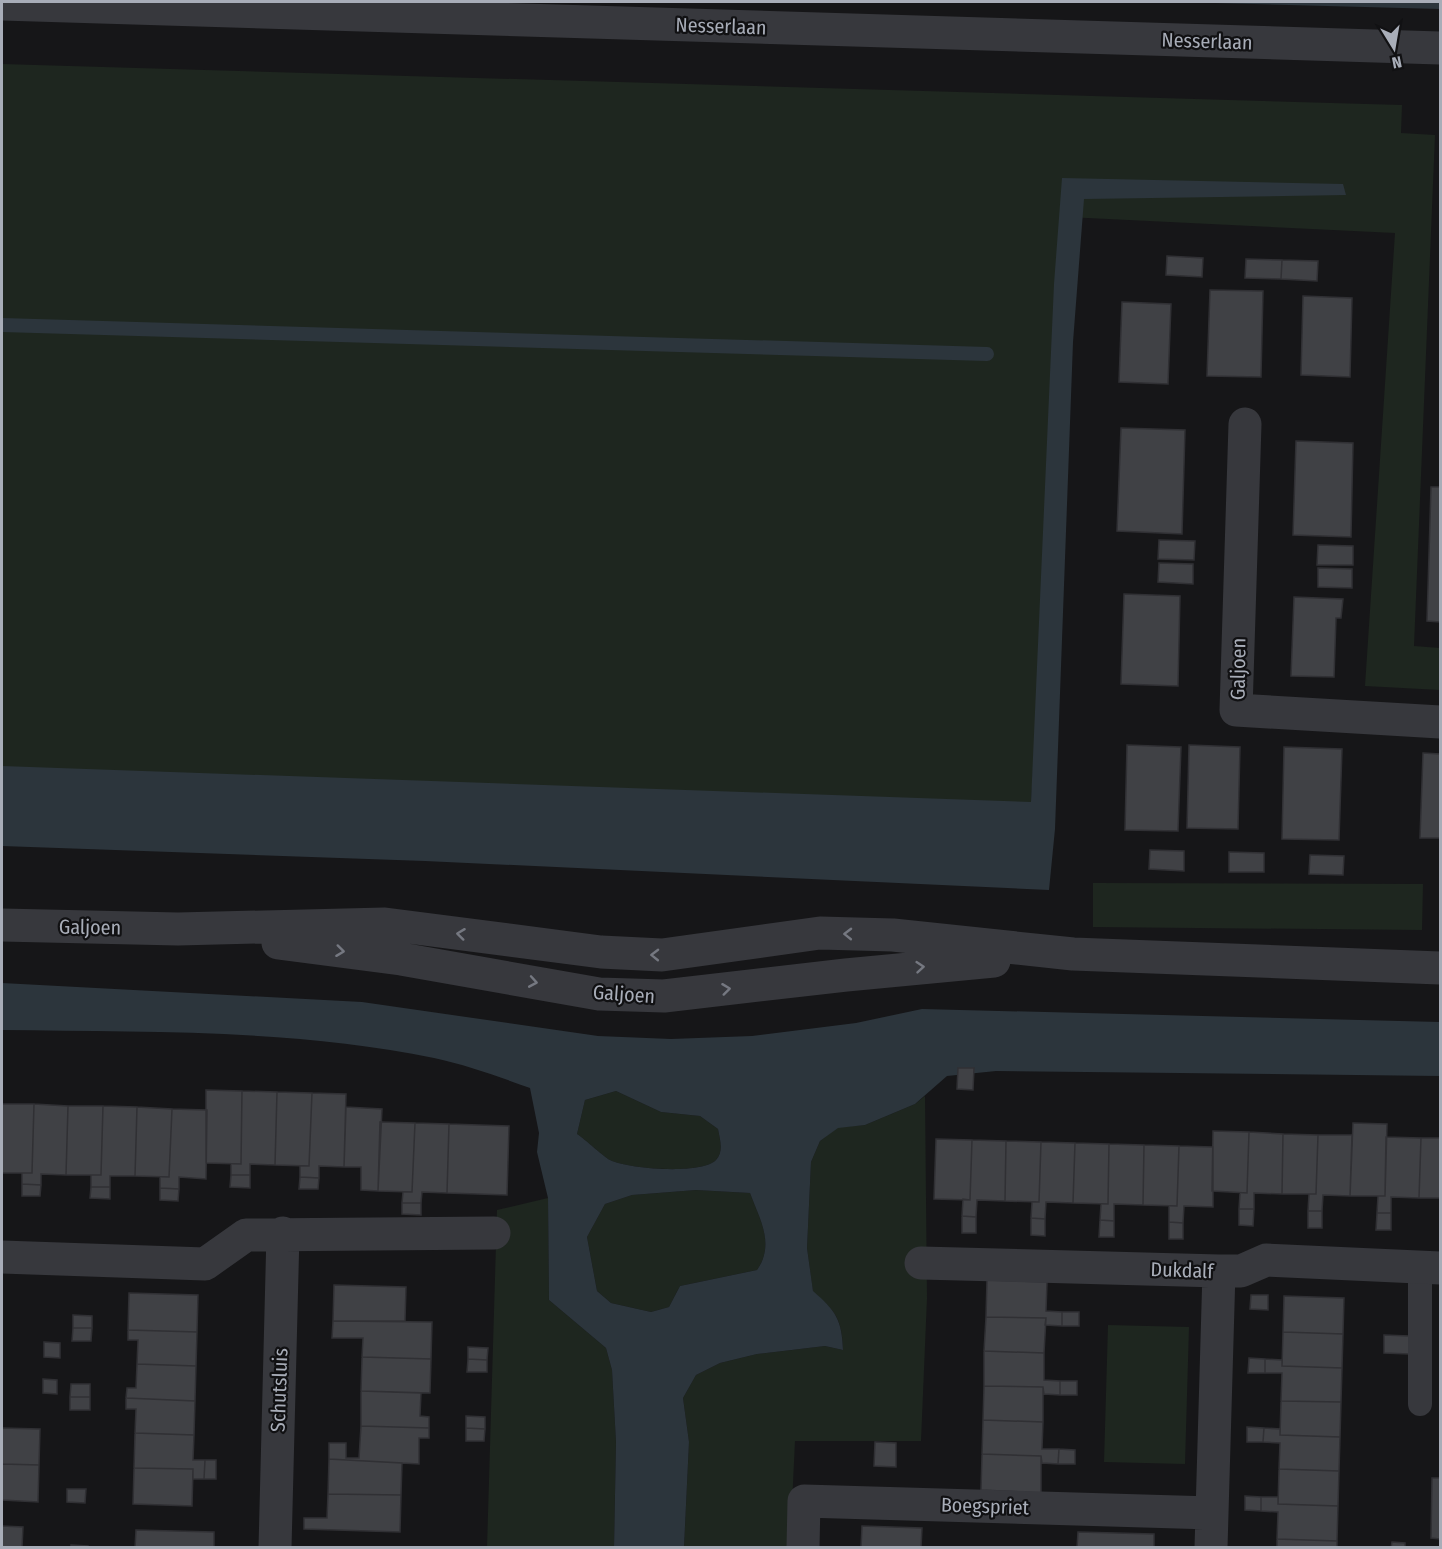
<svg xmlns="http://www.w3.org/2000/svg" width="1442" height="1549" viewBox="0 0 1442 1549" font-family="'Fira Sans Condensed',sans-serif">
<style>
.green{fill:#1e261f}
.water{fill:#2c353c;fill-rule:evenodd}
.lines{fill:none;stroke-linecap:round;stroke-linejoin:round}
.stream{stroke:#2c353c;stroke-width:14}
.building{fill:#404145;stroke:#303034;stroke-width:1.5}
.lane{stroke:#37383d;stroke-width:24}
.street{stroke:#37383d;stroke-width:33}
.oneway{stroke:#757881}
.labels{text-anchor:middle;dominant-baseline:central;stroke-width:4.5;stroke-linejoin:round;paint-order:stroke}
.street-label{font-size:20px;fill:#a8adb8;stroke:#111113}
</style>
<rect width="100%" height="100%" fill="#161618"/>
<path class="green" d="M2 64 1402 105 1401 133 1435 135 1414 646 1440 648V690L1365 686 1395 233 1067 217 1031 803 2 771Z
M1093 883 1423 884 1422 930 1093 927Z
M616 1091 661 1112 700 1116 718 1129C720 1140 724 1151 716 1160 702 1175 627 1169 610 1160 605 1158 585 1139 577 1134L585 1100Z
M925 1096 927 1298 921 1441H795L790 1547H684L689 1442 683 1398 696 1375 720 1363 757 1354 825 1346 843 1350C842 1319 836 1311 813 1292L807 1248 811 1162 820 1141 838 1127 865 1125 915 1104Z
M696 1190 750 1193C760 1220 775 1244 757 1270L680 1286 669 1307 651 1312 611 1303 597 1291 587 1237 605 1204 632 1195Z
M548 1198 549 1300 606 1348 612 1370 616 1442 614 1547 487 1548 497 1210Z
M1108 1325 1189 1327 1185 1464 1104 1462Z"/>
<path class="water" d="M1176 2H1440V9Z
M1062 178 1343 184 1346 195 1084 199 1073 342 1055 829 1049 890 425 861 2 846V766L1031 802 1054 284Z
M2 983 362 1002 598 1036 671 1039 752 1036 856 1023 922 1009 1440 1022V1076L996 1071 947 1076 915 1104 865 1125 838 1128 820 1141 811 1162 807 1248 813 1291C836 1311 842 1320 843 1350L825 1346 757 1354 720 1363 696 1375 683 1398 689 1442 684 1547 614 1548 616 1442 612 1370 606 1348 549 1300 548 1198 537 1152 539 1133 530 1088C499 1077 467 1065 434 1058 296 1029 142 1032 2 1030ZM616 1091 661 1112 700 1116 718 1129C720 1140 724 1151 716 1160 702 1175 627 1169 610 1160 605 1158 585 1139 577 1134L585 1100ZM696 1190 750 1193C760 1220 775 1244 757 1270L680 1286 669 1307 651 1312 611 1303 597 1291 587 1237 605 1204 632 1195Z"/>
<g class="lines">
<path class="stream" d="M2 325 987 354"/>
</g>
<path class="building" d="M1167 256 1203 258 1202 277 1166 275Z
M1246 259 1282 260 1281 279 1245 278Z
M1282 260 1318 261 1317 281 1281 279Z
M1210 290 1263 291 1261 377 1207 376Z
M1303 296 1352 298 1350 377 1301 375Z
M1122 302 1171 304 1168 384 1119 382Z
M1121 428 1185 430 1182 534 1117 531Z
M1296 441 1353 443 1351 537 1293 535Z
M1431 487H1440V622L1427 621Z
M1159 540 1195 541 1194 560 1158 559Z
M1318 545 1353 546V565H1317Z
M1159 563 1193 564V584L1158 582Z
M1318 568 1352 569V588L1318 587Z
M1124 594 1180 596 1178 686 1121 684Z
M1294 597 1343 599 1341 618H1336L1334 677 1291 676Z
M1127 745 1181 747 1178 831 1125 830Z
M1189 745 1240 747 1238 829 1187 828Z
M1284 747 1342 749 1339 840 1282 839Z
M1423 753 1440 754V838H1420Z
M1150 850 1184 851V871L1149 869Z
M1229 852 1264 853V872H1229Z
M1310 855 1344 856 1343 875 1309 874Z
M958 1068H974L973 1090 957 1089Z
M206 1090 242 1091 241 1164 206 1163Z
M242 1091 277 1092 275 1165 250 1164V1175H231V1164H241Z
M277 1092 312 1093 309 1166 275 1165Z
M312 1093 346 1094 344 1167 319 1166V1178L300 1177V1166H309Z
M2 1104H34L32 1173H2Z
M34 1104 68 1106 66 1175 41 1174V1185L22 1184V1173H32Z
M68 1106H103L101 1175H66Z
M103 1106 137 1107 135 1176H110V1187H91V1175H101Z
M137 1107 172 1109 169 1177 135 1176Z
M346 1107 382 1109 378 1191 361 1190V1167H344Z
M172 1109 207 1110 206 1179 179 1177V1189L160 1188V1177H169Z
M380 1122 415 1123 412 1192 378 1191Z
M415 1123 449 1124 447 1193 422 1192 421 1203H402L403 1192H412Z
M1353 1123 1387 1124 1385 1196H1350Z
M449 1124 509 1126 507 1195 447 1193Z
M1213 1131 1249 1132 1247 1193 1212 1191Z
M1249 1132 1283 1134 1282 1194 1254 1193V1209H1239L1240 1193H1247Z
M1283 1134 1318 1135 1316 1194H1282Z
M1318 1135H1352L1350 1196 1323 1195 1322 1211H1308L1309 1194H1316Z
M1386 1137 1421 1138 1419 1198 1391 1197V1213H1377L1378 1196H1385Z
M1421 1138H1440V1198H1419Z
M936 1139 972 1140 970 1200 934 1199Z
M972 1140 1006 1141 1005 1201 977 1200 976 1217 962 1216 963 1199 970 1200Z
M1006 1141 1041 1142 1039 1202 1005 1201Z
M1041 1142 1075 1143 1073 1203 1046 1202 1045 1219 1031 1218 1032 1202H1039Z
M1075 1143 1109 1144 1108 1204 1073 1203Z
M1109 1144 1144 1145 1143 1205 1114 1204V1221L1100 1220 1101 1204H1108Z
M1144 1145 1179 1146 1177 1206 1143 1205Z
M1179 1146 1213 1147V1207L1184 1206 1183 1223 1169 1222V1206H1177Z
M231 1175H250V1188L230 1187Z
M300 1177 319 1178 318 1189H299Z
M22 1184 41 1185 40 1196H22Z
M91 1187H110V1199L90 1198Z
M160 1188 179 1189 178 1201 160 1200Z
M402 1203H421V1215L402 1214Z
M1239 1209H1254L1253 1226 1239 1225Z
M1308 1211H1322V1228H1308Z
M1377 1213H1391V1230H1376Z
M962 1216 976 1217V1233H962Z
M1031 1218 1045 1219V1236L1031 1235Z
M1100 1220 1114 1221V1237H1099Z
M1169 1222 1183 1223V1239H1169Z
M987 1280 1047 1282 1046 1311 1062 1312V1326L1045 1325 1046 1318 986 1317Z
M334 1285 406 1287 405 1321H333Z
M129 1293 198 1295 197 1332 128 1330Z
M1251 1295H1268V1310L1250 1309Z
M1284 1296 1344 1298 1343 1334 1283 1332Z
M1062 1312H1079V1326H1062Z
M73 1315 92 1316V1328H73Z
M986 1317 1046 1318 1044 1353 984 1351Z
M333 1321 432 1322 431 1359 362 1357 363 1338H332Z
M73 1328H92L91 1341H72Z
M128 1330 197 1332 196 1366 137 1364 138 1340H128Z
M1283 1332 1343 1334 1342 1368 1282 1366Z
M1384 1335 1409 1336V1354L1384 1353Z
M44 1342 60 1343V1358L44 1357Z
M468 1347 488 1348 487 1360 468 1359Z
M984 1351 1044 1353V1380L1060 1381V1395L1044 1394 1043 1387 984 1386Z
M362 1357 431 1359 430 1393 361 1391Z
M1249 1358 1265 1359V1373H1248Z
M468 1359 487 1360V1372H467Z
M1265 1359 1282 1360V1366L1342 1368 1341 1402 1281 1401 1282 1373H1265Z
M137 1364 196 1366 195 1401 126 1398 127 1388H136Z
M43 1379 57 1380V1394L43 1393Z
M1060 1381H1077V1395H1060Z
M71 1384H90V1397H70Z
M984 1386 1043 1387V1422L983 1420Z
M361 1391 421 1393 420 1416 429 1417V1428L361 1426Z
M70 1397H90V1410H70Z
M126 1398 195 1401 194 1435 135 1433 136 1409H126Z
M1281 1401 1341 1402 1340 1437 1280 1435Z
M466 1416 485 1417V1429L466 1428Z
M983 1420 1043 1422 1042 1449H1059L1058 1464 1042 1463 1041 1456 982 1454Z
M361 1426 429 1428V1438H419V1464L329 1459V1443H346V1458H359Z
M1247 1427 1264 1428 1263 1442H1247Z
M2 1428 40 1429 39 1465 2 1464Z
M466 1428 485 1429 484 1441H466Z
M1264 1428 1280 1429V1435L1340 1437 1339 1471 1279 1469 1280 1443 1263 1442Z
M135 1433 194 1435 193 1460H205L204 1479H193V1469L134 1468Z
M875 1442 896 1443V1467L874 1466Z
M1059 1449 1075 1450V1464H1058Z
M982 1454 1041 1456V1493L981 1490Z
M329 1459 402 1463 401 1495 328 1494Z
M205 1460H216V1479H204Z
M2 1464 39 1465 38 1502 2 1500Z
M134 1468 193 1469 192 1506 133 1504Z
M1279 1469 1339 1471 1338 1506 1278 1504Z
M1432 1478H1440V1539L1431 1538Z
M67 1489H86L85 1503 67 1502Z
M328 1494 401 1495 400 1532 304 1529V1518H327Z
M1245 1496 1261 1497V1511L1245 1510Z
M1261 1497H1278V1504L1338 1506 1337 1541 1277 1539 1278 1512 1261 1511Z
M2 1526 23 1527 22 1548H2Z
M862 1526 922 1528 921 1548H861Z
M136 1530 214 1532V1548H135Z
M1078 1532 1154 1534V1548H1077Z
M1277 1539 1337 1541V1548H1277Z
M1392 1542 1405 1543V1548H1391Z
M71 1545 88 1546V1548H71Z"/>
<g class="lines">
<path class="lane" d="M1420 1266V1404"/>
<path class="street" d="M2 4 1440 48
M1245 424 1236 710 1440 722
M2 925 178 929 385 924 601 952 662 955 820 933 893 935 1073 954 1440 968
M278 943 401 959 599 994 664 996 846 975 994 961
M2 1257 205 1264 246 1235 494 1233
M921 1263 1219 1271H1241L1266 1260 1440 1268
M275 1548 283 1233
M803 1548 804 1501 1212 1513
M1211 1548 1219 1271"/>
</g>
<defs><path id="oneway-chevron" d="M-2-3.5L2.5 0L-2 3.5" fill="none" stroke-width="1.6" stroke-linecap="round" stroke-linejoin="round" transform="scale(1.5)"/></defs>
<g class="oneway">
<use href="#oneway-chevron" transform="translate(461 934) rotate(-173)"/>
<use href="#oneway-chevron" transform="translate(848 934) rotate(-179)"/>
<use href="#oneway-chevron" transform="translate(340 951) rotate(7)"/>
<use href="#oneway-chevron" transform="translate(655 955) rotate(-179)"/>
<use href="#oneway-chevron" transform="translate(920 967) rotate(-5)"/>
<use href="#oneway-chevron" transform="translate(533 982) rotate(10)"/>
<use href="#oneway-chevron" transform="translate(726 989) rotate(-7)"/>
</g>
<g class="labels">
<g class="street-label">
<text transform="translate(721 26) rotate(2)">Nesserlaan</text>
<text transform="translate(1207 41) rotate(2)">Nesserlaan</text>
<text transform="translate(1238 669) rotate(-89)">Galjoen</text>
<text transform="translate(90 927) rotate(1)">Galjoen</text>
<text transform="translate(624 994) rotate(4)">Galjoen</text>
<text transform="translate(1182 1270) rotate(2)">Dukdalf</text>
<text transform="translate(279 1390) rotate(-88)">Schutsluis</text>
<text transform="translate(985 1506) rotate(2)">Boegspriet</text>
</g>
</g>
<rect width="1442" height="1549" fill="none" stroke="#a8adb8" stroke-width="6"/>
<g transform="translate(1394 48) rotate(169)" stroke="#111113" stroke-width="4.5" paint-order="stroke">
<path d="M0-4.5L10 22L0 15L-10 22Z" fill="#a8adb8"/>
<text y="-9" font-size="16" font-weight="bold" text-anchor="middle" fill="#a8adb8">N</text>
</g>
</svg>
